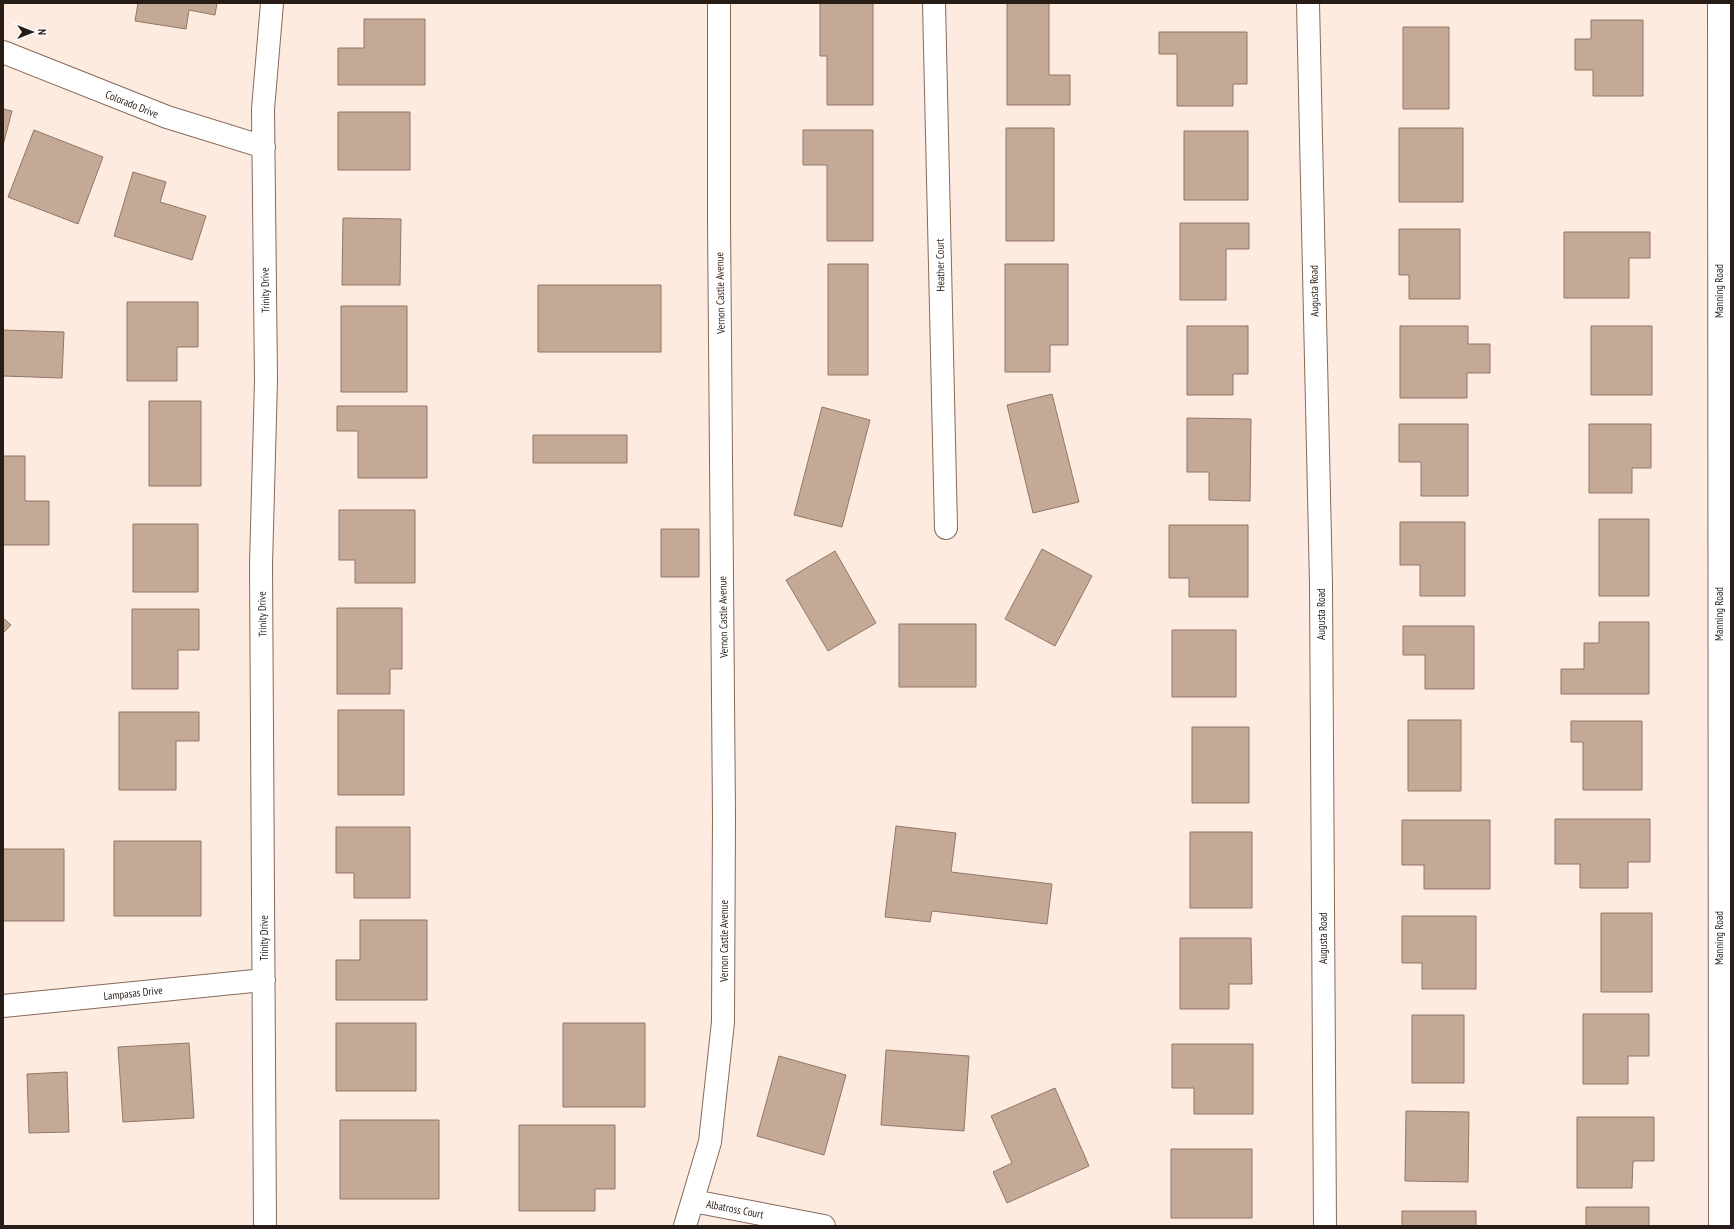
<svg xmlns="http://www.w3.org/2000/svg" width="1734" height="1229" viewBox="0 0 1734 1229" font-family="'PT Sans Narrow',sans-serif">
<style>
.building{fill:#c5a997;stroke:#917766}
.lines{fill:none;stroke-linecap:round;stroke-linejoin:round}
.minor-casing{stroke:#846a5a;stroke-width:24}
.minor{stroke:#fff;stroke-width:22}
.labels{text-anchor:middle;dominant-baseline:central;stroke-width:4;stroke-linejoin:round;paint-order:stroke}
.street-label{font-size:11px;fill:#281d16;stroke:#fff}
</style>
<rect width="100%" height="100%" fill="#fdebe0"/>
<path class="building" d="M138 3H217L215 15 189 10 186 29 135 21Z
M820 3H873V105H827V56H820Z
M1007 3H1049V75H1070V105H1007Z
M364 19H425V85H338V48H364Z
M1591 20H1643V96H1593V70H1575V39H1591Z
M1403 27H1449V109H1403Z
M1159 32H1247V84H1233V106H1177V54H1159Z
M3 109 12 111 3 145Z
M338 112H410V170H338Z
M1006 128H1054V241H1006Z
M1399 128H1463V202H1399Z
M34 130 103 157 78 224 8 197Z
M803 130H873V241H827V165H803Z
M1184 131H1248V200H1184Z
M133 172 166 182 160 202 206 216 192 260 114 236Z
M343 218 401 219 400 285H342Z
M1180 223H1249V249H1226V300H1180Z
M1399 229H1460V299H1409V275H1399Z
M1564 232H1650V258H1629V298H1564Z
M828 264H868V375H828Z
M1005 264H1068V345H1050V372H1005Z
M538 285H661V352H538Z
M127 302H198V347H177V381H127Z
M341 306H407V392H341Z
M1187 326H1248V374H1233V395H1187Z
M1400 326H1468V344H1490V373H1467V398H1400Z
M1591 326H1652V395H1591Z
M3 330 64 332 62 378 3 376Z
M1052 394 1079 502 1033 513 1007 405Z
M149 401H201V486H149Z
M337 406H427V478H358V431H337Z
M822 407 870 420 842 527 794 515Z
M1187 418 1251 419 1250 501 1209 500V472H1187Z
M1399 424H1468V496H1421V462H1399Z
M1589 424H1651V468H1632V493H1589Z
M533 435H627V463H533Z
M3 456H25V501H49V545H3Z
M339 510H415V583H355V560H339Z
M1599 519H1649V596H1599Z
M1400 522H1465V596H1420V565H1400Z
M133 524H198V592H133Z
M1169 525H1248V597H1189V578H1169Z
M661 529H699V577H661Z
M1042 549 1092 576 1055 646 1005 619Z
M835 551 876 623 828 651 786 580Z
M337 608H402V669H390V694H337Z
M132 609H199V650H178V689H132Z
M3 618 11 625 3 633Z
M1599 622H1649V694H1561V669H1584V643H1599Z
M899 624H976V687H899Z
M1403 626H1474V689H1425V655H1403Z
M1172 630H1236V697H1172Z
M338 710H404V795H338Z
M119 712H199V741H176V790H119Z
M1408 720H1461V791H1408Z
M1571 721H1642V790H1583V742H1571Z
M1192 727H1249V803H1192Z
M1555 819H1650V862H1628V888H1580V864H1555Z
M1402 820H1490V889H1424V865H1402Z
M896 826 956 833 951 872 1052 884 1047 924 932 911 930 922 885 917Z
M336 827H410V898H354V873H336Z
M1190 832H1252V908H1190Z
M114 841H201V916H114Z
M3 849H64V921H3Z
M1601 913H1652V992H1601Z
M1402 916H1476V989H1422V963H1402Z
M360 920H427V1000H336V960H360Z
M1180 938H1251L1252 984H1229V1009H1180Z
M1583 1014H1649V1056H1628V1084H1583Z
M1412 1015H1464V1083H1412Z
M336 1023H416V1091H336Z
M563 1023H645V1107H563Z
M189 1043 194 1118 123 1122 118 1047Z
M1172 1044H1253V1114H1194V1088H1172Z
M886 1050 969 1056 964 1131 881 1125Z
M779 1056 846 1075 824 1155 757 1136Z
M67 1072 69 1132 29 1133 27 1074Z
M1055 1088 1089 1166 1007 1203 993 1172 1012 1163 991 1116Z
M1406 1111 1469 1112 1468 1182 1405 1181Z
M1577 1117H1654V1161H1633L1632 1188H1577Z
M340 1120H439V1199H340Z
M519 1125H615V1189H595V1211H519Z
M1171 1149H1252V1218H1171Z
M1586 1207H1649V1226H1586Z
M1402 1211H1476V1226H1402Z"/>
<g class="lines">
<g class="minor-casing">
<path id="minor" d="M934 3 946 528
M1308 3 1321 584 1325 1226
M1719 3 1720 1226
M3 52 167 117 264 147
M3 1006 264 980
M693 1201 824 1226
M265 1226 261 565 266 380 263 109 272 3
M685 1226 710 1142 723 1022 724 816 719 220V3"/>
</g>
<use href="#minor" class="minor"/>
</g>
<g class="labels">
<g class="street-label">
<text transform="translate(132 104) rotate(22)">Colorado Drive</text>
<text transform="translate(940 265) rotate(-91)">Heather Court</text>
<text transform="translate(265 290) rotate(-91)">Trinity Drive</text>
<text transform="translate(1314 291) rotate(-91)">Augusta Road</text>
<text transform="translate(1719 291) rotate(-90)">Manning Road</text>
<text transform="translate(720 293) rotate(-91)">Vernon Castle Avenue</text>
<text transform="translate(262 614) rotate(-91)">Trinity Drive</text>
<text transform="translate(1321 614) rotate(-90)">Augusta Road</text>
<text transform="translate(1719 614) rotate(-90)">Manning Road</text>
<text transform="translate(723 617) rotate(-91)">Vernon Castle Avenue</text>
<text transform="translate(264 938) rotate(-90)">Trinity Drive</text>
<text transform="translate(1323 938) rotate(-90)">Augusta Road</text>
<text transform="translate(1719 938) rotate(-90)">Manning Road</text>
<text transform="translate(724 941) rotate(-90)">Vernon Castle Avenue</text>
<text transform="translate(133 993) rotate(-6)">Lampasas Drive</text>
<text transform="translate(735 1209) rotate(11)">Albatross Court</text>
</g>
</g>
<rect width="1734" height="1229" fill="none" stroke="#281d16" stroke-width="8"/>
<g transform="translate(32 32) rotate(90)" stroke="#ffffff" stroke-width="3" paint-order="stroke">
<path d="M0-3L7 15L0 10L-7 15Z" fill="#281d16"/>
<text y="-6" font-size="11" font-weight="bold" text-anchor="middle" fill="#281d16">N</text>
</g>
</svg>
